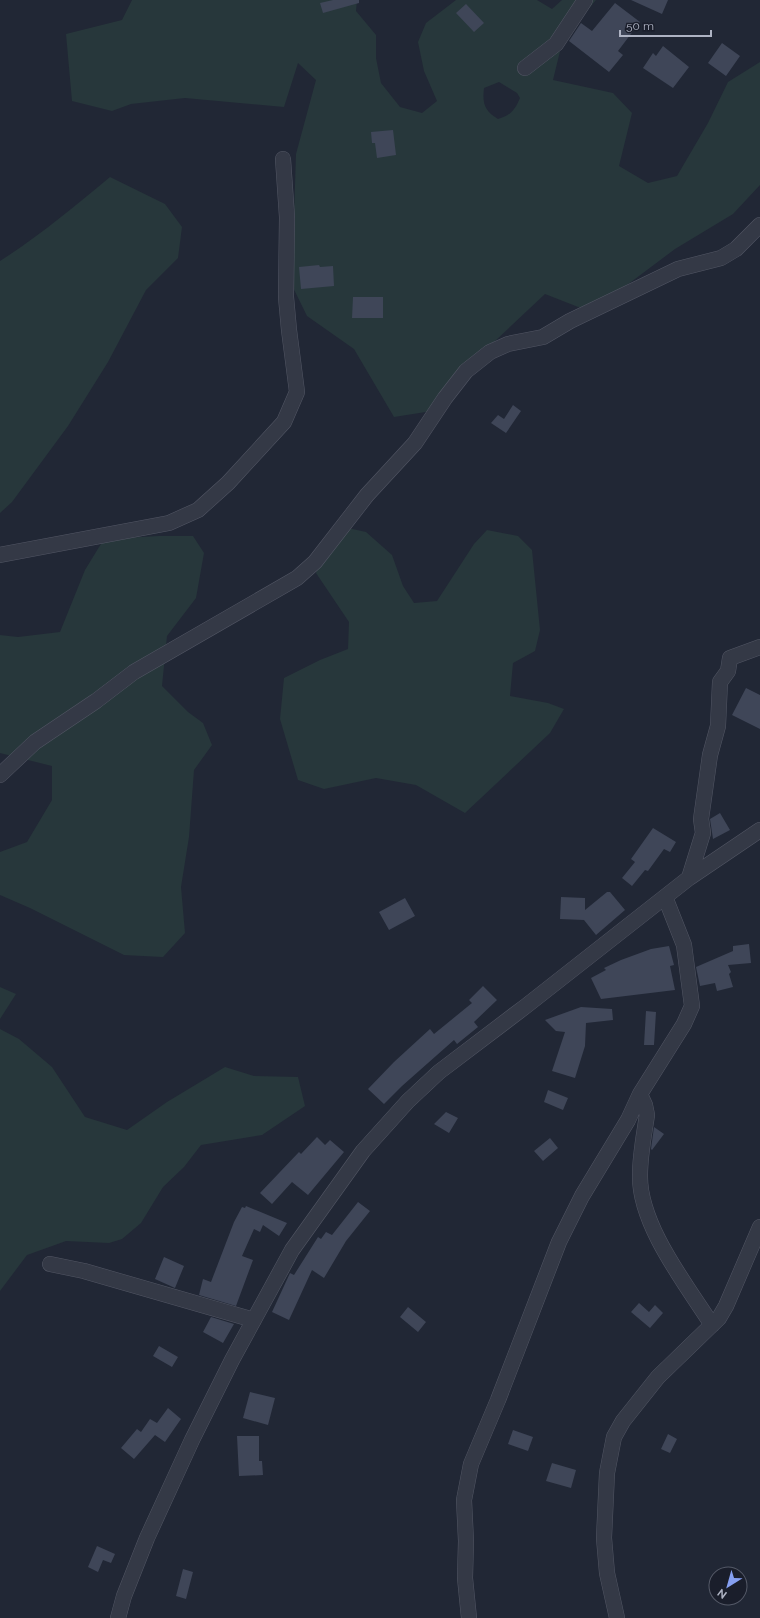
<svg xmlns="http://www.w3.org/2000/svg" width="760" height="1618" viewBox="0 0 760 1618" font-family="Raleway,sans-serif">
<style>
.green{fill:#27373b;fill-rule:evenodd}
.building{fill:#3f4658}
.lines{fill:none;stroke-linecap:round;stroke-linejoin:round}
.minor-casing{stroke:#525664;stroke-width:16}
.minor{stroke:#343946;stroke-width:15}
</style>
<rect width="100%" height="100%" fill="#212735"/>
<path class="green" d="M132 0H357L356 11 376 35V58L381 83 400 107 422 113 437 101 424 71 418 42 426 23 456 0H537L552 9 562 0H596L563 39 553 80 613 93 632 113 619 166 648 183 677 176 708 123 728 82 760 62V185L733 214 675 249 591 312 545 294 461 373 432 411 394 417 354 349 307 316 281 263 294 216 296 154 316 80 298 63 284 107 185 98 131 104 112 111 72 101 66 34 122 20ZM499 82 517 93 520 98C515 110 510 116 498 119 485 111 482 104 484 88Z
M110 177 165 204 182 227 178 258 146 290 108 362 68 426 12 502 0 513V261C39 236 74 207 110 177Z
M339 526 366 532 392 555 403 586 414 603 437 601 474 544 487 530 518 536 532 550 540 630 535 651 513 663 510 696 548 703 564 709 550 733 465 813 416 785 376 778 324 789 298 780 280 719 284 678 320 660 348 649 349 622 316 573 325 539Z
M159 536H193L204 553 196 598 167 636 162 686 188 712 203 723 212 745 194 770 189 837 181 887 185 933 163 957 124 955 30 908 0 895V852L27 842 52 800V766L0 753V635L18 637 60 632 85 570 104 539Z
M0 987 16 994 0 1019Z
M0 1029 19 1039 52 1067 85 1117 127 1130 167 1102 225 1067 254 1076 298 1077 305 1106 262 1135 201 1145 184 1167 163 1187 141 1223 122 1239 109 1243 66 1241 27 1255 0 1291Z"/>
<path class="building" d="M333 0H359V3L323 13 320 3Z
M631 0H668L662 14Z
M615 3 640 22 618 51 623 55 609 72 569 41 581 23 592 31Z
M466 4 484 23 474 32 456 13Z
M722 43 740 56 726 76 708 63Z
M663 46 689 67 673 88 643 68 653 53 656 56Z
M393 130 396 155 377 158 375 143H372L371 132Z
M319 265 320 267 333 266 334 286 301 289 299 267Z
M353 297H383V318H352Z
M513 405 521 411 506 433 491 423 498 415 504 419Z
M746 688 760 695V729L732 715Z
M720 813 730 830 713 839 710 819Z
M653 828 676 842 670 852 664 849 648 871 645 870 632 886 622 878 635 862 631 859Z
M607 892H610L625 910 596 935 584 920 560 919 561 897 585 898V910Z
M405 898 415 916 389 930 379 912Z
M749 944 751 963 728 965 731 972 729 974 733 987 717 991 715 983 700 986 696 967 733 951V946Z
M669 946 674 965 670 966 675 990 601 999 591 978 606 970 604 968 621 960 651 949Z
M483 986 497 1000 474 1022 478 1027 457 1044 454 1040 402 1086 384 1104 368 1089 394 1062 430 1029 434 1034 472 1003 469 1000Z
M581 1007 612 1009 613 1020 586 1023 585 1046 575 1078 552 1071 565 1032 556 1031 545 1020Z
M646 1011 656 1012 654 1045H644Z
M548 1090 568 1098 563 1110 544 1102Z
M446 1112 458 1118 449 1133 434 1124Z
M654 1127 664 1134 652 1150 651 1149Z
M317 1137 325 1145 330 1140 344 1152 308 1195 292 1182 272 1204 260 1193 299 1152 301 1154Z
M550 1138 558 1148 543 1161 534 1151Z
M358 1202 370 1211 346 1241 324 1278 312 1270 289 1320 272 1312 290 1273 294 1275 318 1237 321 1239 326 1232 332 1235Z
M246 1206 287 1223 279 1236 263 1225 260 1232 254 1229 242 1256 253 1260 236 1306 199 1295 203 1279 211 1282 234 1222 242 1207 245 1208Z
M164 1257 184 1266 175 1288 155 1279Z
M639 1303 649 1312 655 1305 663 1313 650 1328 631 1312Z
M408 1307 426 1322 418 1332 400 1317Z
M211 1317 234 1324 223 1343 203 1332Z
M159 1346 178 1357 172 1367 153 1356Z
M250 1392 275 1398 268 1425 243 1418Z
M168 1408 181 1419 165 1442 155 1435 134 1459 121 1448 137 1429 141 1432 150 1419 157 1423Z
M513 1430 533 1437 528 1451 508 1444Z
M668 1434 677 1439 670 1453 661 1449Z
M237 1436H259V1461H262L263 1475 239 1476Z
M552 1463 576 1470 571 1488 546 1481Z
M97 1546 115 1554 111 1563 103 1560 98 1572 88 1567Z
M183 1569 193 1572 186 1599 176 1596Z"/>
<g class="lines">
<g class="minor-casing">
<path id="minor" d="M525 68 556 44 585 0
M0 555 169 523 198 510 228 483 284 422 297 392 289 330 286 297 287 217 283 159
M0 775 35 742 96 701 134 672 297 578 315 562 367 495 415 443 445 398 466 371 490 352 508 344 543 337 570 321 678 269 721 258 736 249 760 225
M689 878 703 833 701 819 710 755 718 726 720 682 728 671 730 658 760 647
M640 1094 645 1105 647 1115C644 1135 640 1155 640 1175 639 1225 686 1284 712 1325
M50 1264 84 1271 254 1320
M118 1618 124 1596 147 1538 192 1440 232 1360 292 1250 363 1151 408 1101 439 1072 526 1006 689 878 760 830
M469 1618 465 1578 466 1541 464 1500 471 1464 498 1400 559 1242 582 1196 628 1120 640 1094 684 1024 692 1006 684 945 665 897
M617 1618 607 1573 604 1538 607 1473 614 1437 623 1421 658 1377 719 1318 726 1306 760 1227"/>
</g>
<use href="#minor" class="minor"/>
</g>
<g transform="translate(728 1586) rotate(217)"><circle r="19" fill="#1a1e2b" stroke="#555a68"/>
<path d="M0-3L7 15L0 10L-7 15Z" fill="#859ff1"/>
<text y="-6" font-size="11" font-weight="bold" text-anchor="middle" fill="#aeb3c3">N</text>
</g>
<path d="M620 30v6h91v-6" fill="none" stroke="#aeb3c3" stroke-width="2"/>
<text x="626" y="30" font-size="12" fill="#aeb3c3" stroke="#1a1e2b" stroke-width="3" paint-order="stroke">50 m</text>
</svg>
